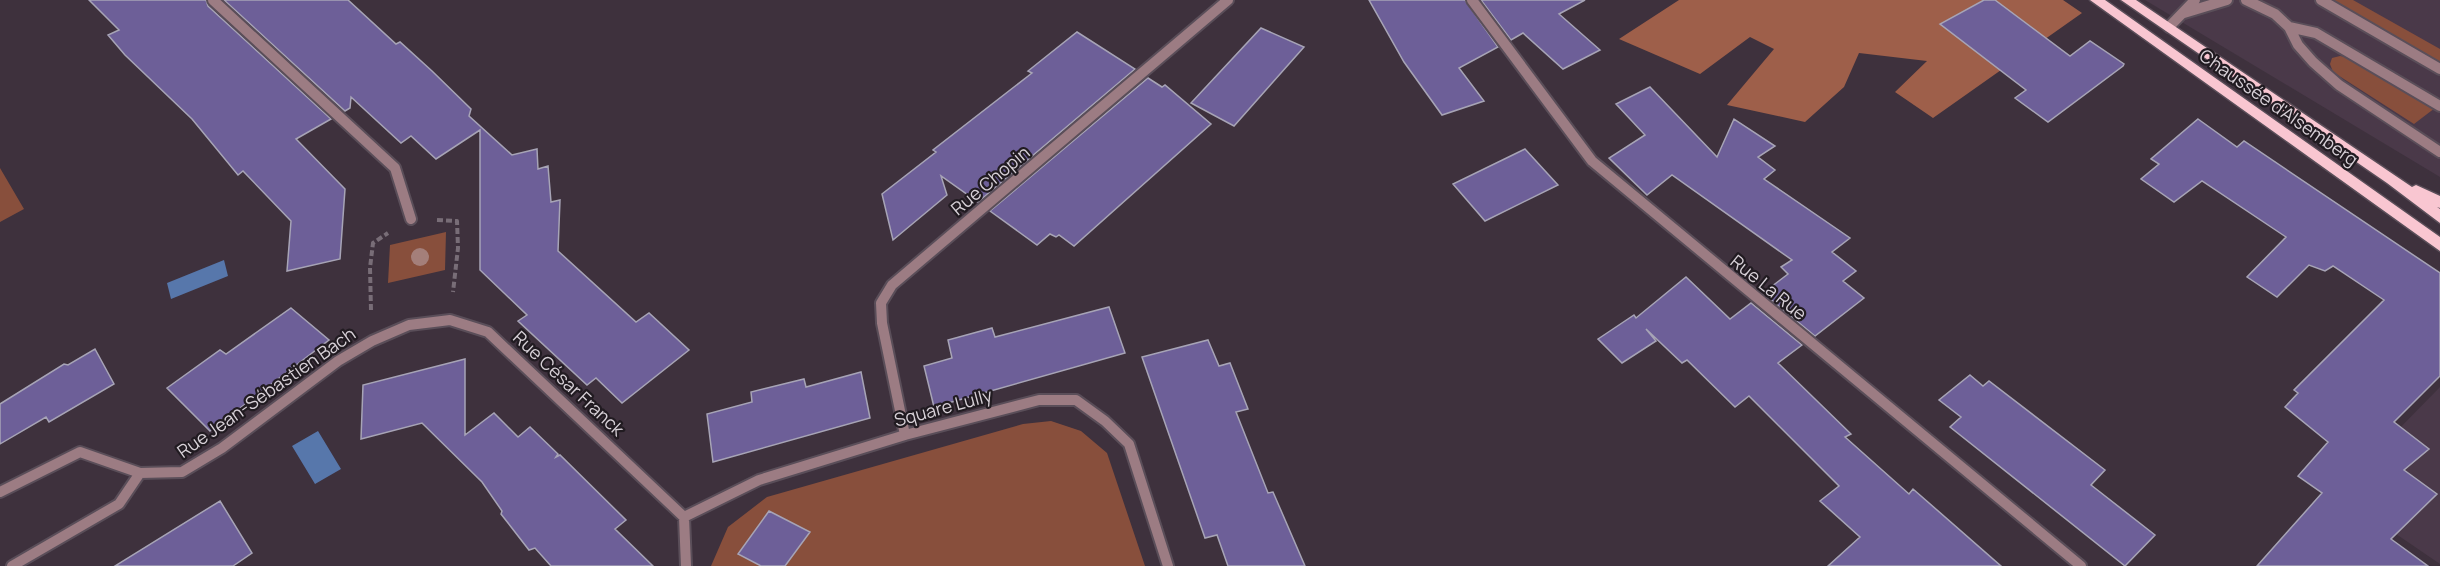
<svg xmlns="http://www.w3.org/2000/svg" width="2440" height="566" viewBox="0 0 2440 566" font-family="Manrope,sans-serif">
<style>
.built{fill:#4a3949}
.green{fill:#884f3c}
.forest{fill:#9e5f4a}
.water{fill:#5777ab}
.building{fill:#6d5f98;stroke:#a7a4b6;stroke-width:1.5}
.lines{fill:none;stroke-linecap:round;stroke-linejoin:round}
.minor-casing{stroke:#5a4e59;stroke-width:14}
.major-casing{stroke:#5a4e59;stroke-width:3}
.path{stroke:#786d77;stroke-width:4;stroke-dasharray:6 3;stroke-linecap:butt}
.minor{stroke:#9c7c83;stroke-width:10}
.major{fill:#f9c6d1;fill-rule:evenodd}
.tree{fill:#a47f7a}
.labels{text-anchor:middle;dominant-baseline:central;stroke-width:4.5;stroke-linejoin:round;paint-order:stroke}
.street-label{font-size:18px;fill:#d7d0d7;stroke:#211b21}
</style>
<rect width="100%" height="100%" fill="#3e313d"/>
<path class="built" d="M2145 0H2440V177Z
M2440 387V564L2336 493Z"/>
<path class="green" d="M2326 0H2353L2440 49V66Z
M2340 56 2353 58 2435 108 2414 124 2333 72 2330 64 2332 58Z
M0 168 24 209 0 222Z
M446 232 445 270 388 283 390 245Z
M1051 421 1081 431 1107 453 1145 566H711L728 527 767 497 1023 424Z"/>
<path class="forest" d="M1679 0H2063L2082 13 1933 118 1895 92 1927 61 1859 53 1844 87 1805 122 1727 105 1774 49 1750 37 1700 74 1619 39Z"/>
<path class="water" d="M224 260 228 276 171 299 167 283Z
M318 431 341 469 315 484 292 446Z"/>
<path class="building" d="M89 0H206L208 6 331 119 296 139 345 189 340 259 287 271 291 221 243 171 238 175 192 119 125 55 108 35 119 30Z
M224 0H348L396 44 400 42 432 71 471 109 469 116 512 155 537 149 538 169 548 166 551 202 560 200 558 251 636 322 649 313 689 350 622 403 596 378 587 385 518 321 527 315 480 270V130L436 159 411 136 401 143 351 97 350 108 345 111Z
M1369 0H1465L1498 47 1459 68 1484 101 1442 115 1404 62Z
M1481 0H1585L1559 14 1600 50 1563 69 1523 33 1511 40Z
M1984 0H1995L2070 56 2090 41 2124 64 2123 66 2048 122 2015 98 2026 90 1940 24Z
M1261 28 1304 47 1234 126 1191 103Z
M1077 32 1135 69 978 202 941 176 947 195 893 240 882 194 936 152 933 150 1032 73 1028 71Z
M1148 78 1162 87 1165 85 1211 124 1074 246 1059 235 1056 237 1050 234 1037 245 990 211Z
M1650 87 1717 157 1734 119 1775 146 1758 157 1775 170 1764 179 1850 238 1832 252 1856 271 1843 281 1864 298 1815 336 1763 293 1788 274 1781 267 1792 260 1672 175 1647 195 1609 158 1645 135 1616 104Z
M2198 119 2237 147 2244 141 2440 273V376L2394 422 2429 449 2404 470 2437 494 2391 539 2428 566H2257L2322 493 2298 476 2328 442 2285 407 2298 393 2294 390 2384 300 2333 266 2325 271 2309 265 2277 297 2247 277 2286 237 2202 181 2174 202 2141 179 2159 164 2151 159Z
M1525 149 1558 185 1485 221 1453 184Z
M1686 277 1730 319 1751 303 1802 345 1778 363 1851 434 1845 437 1909 494 1913 489 2001 566H1828L1860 537 1820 501 1839 486 1749 396 1735 407 1687 360 1682 363 1646 329 1656 341 1622 363 1598 339 1634 315 1636 318Z
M1109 307 1125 353 934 407 924 366 952 358 948 340 992 328 995 337Z
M291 308 329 340 210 431 167 388 220 350 226 354Z
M1208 340 1219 366 1230 363 1248 409 1236 412 1268 493 1273 492 1305 566H1228L1217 535 1205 538 1142 357Z
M95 349 114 384 49 422 46 417 0 444V404L64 364 68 365Z
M465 359V435L494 413 518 437 530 427 558 454 556 457 560 455 626 520 615 529 653 566H551L535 548 529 550 501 514 502 511 482 482 422 423 361 439 363 385Z
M861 372 870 418 713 462 707 414 752 402 751 392 804 379 806 387Z
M1970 375 1983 386 1989 381 2105 470 2091 485 2155 535 2125 566 1950 427 1961 417 1939 400Z
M220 501 252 553 233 566H115Z
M769 511 810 532 785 566H761L738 554Z"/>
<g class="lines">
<g class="minor-casing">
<path id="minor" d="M213 0 395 168 411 219
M1472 0 1592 161 2081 566
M2246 0 2275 14 2289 27 2298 45 2313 62 2339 85 2440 152
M2321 0 2440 69
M2184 13 2227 0
M2169 27 2195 0
M2289 27 2316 33 2440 106
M905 435 882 323 881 303 892 285 1228 0
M0 492 80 452 140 473 182 472 222 448 338 361 372 341 409 325 450 320 488 332 684 517
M12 566 119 504 140 473
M686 566 684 517 759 480 905 435 1039 400H1076L1105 421 1129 444 1168 566"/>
</g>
<g class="major-casing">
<path id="major" d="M2090 0H2105L2440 237V251Z
M2121 0H2136L2412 187 2416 185 2440 196V208L2437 207 2440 209V223L2387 183Z"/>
</g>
<path class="path" d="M437 220 457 221 458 248 453 292
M371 310 370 268 373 243 388 233"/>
<use href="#minor" class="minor"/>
<use href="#major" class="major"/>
</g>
<circle class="tree" cx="420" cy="257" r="9"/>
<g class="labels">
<g class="street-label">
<text transform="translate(2279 107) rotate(35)">Chaussée d'Alsemberg</text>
<text transform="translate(990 180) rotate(-40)">Rue Chopin</text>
<text transform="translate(1769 287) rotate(39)">Rue La Rue</text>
<text transform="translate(569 383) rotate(43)">Rue César Franck</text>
<text transform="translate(266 392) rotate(-35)">Rue Jean-Sébastien Bach</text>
<text transform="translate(943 407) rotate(-15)">Square Lully</text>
</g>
</g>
</svg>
